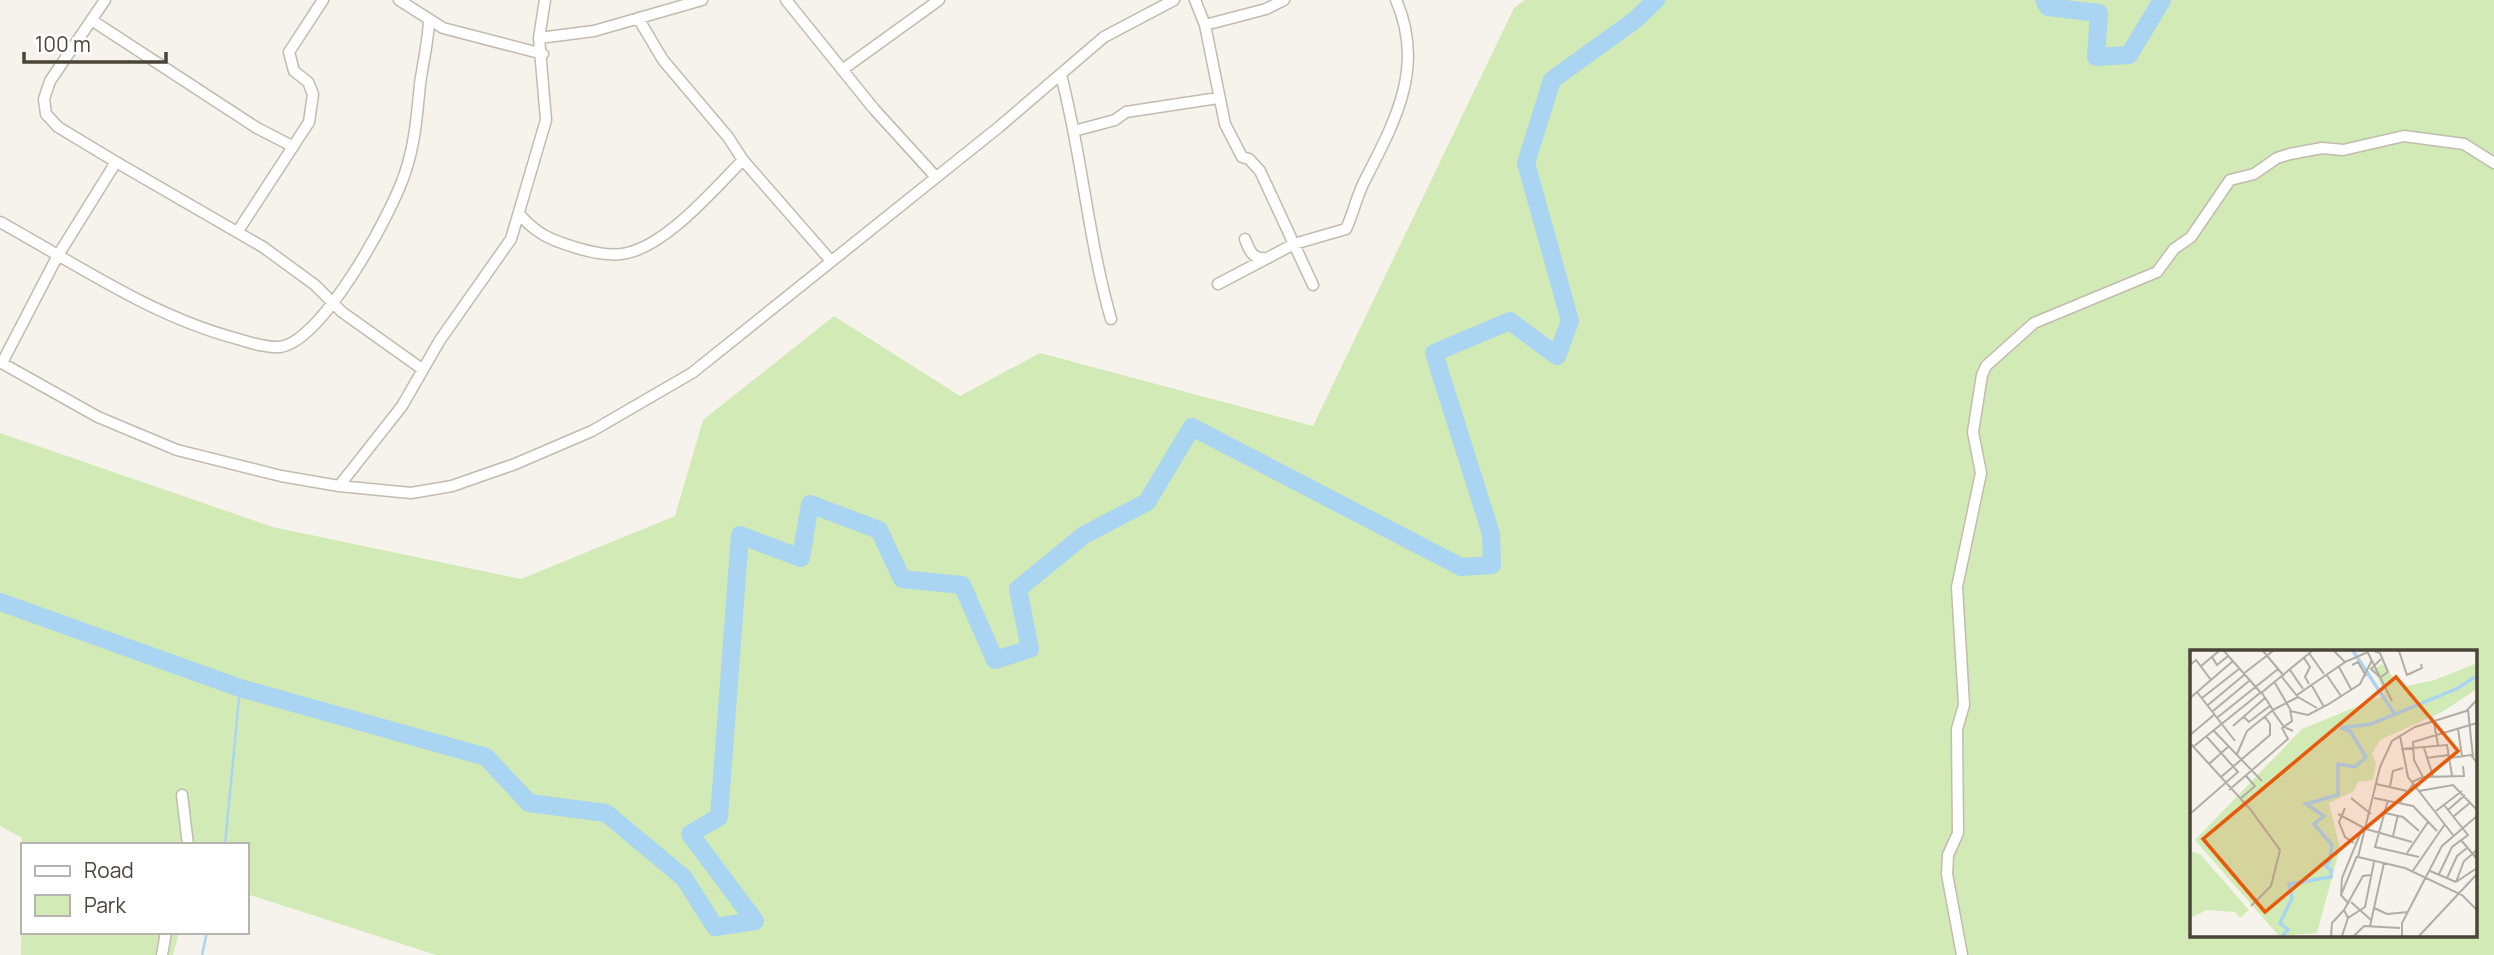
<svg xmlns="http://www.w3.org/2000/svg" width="2494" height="955" viewBox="0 0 2494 955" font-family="Manrope,sans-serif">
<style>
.green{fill:#d2eab5;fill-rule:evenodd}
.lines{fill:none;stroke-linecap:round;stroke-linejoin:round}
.stream{stroke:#a9d4f2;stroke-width:2.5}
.river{stroke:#a9d4f2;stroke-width:18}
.street-casing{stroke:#c2bbae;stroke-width:13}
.street{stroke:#fff;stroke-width:10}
.inset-river{fill:none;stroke:#a9d4f2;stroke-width:3.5}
.inset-road{fill:none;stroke:#b2ada4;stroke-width:2}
.view{fill:#e8590c;fill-opacity:0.15;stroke:#e8590c;stroke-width:3.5}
.inset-edge{fill:none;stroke:#4b4439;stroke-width:3.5}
</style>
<rect width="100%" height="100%" fill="#f6f3ec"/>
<path class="green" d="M1525 0H2494V955H436L247 894V845H23V932H179L173 955H21L22 838 0 826V433L273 527 521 579 675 516 703 420 834 316 960 396 1040 353 1313 426 1514 8ZM2191 652H2475V936H2191Z"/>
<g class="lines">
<path class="stream" d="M225 845 240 688
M202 955 207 932"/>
<path class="river" d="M2044 0 2048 7 2099 13 2096 57 2129 55 2162 0
M0 602 240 688 486 757 529 803 606 813 684 878 715 927 755 921 690 834 719 817 740 535 801 558 810 504 879 530 902 579 962 585 995 660 1030 649 1018 589 1084 535 1147 502 1192 427 1461 567 1492 565 1491 534 1434 353 1510 321 1557 356 1570 321 1526 163 1552 80 1635 20 1656 0"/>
<g class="street-casing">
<path id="street" d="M105 0 50 81 44 99 46 114 58 127 116 162 263 247 315 285 342 312 422 369
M399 0 443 28 543 54
M786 0 874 109 935 176
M1195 0 1205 25 1225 124 1242 157 1249 159 1260 171 1313 285
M638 18 663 60 728 137 743 160 831 261
M93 21 257 128 292 146
M1205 25 1266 9 1284 0
M539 38 594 31 702 0
M842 70 939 0
M1061 75C1082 155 1088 239 1111 319
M1074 131 1115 120 1126 112 1218 98
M521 216C537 234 551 240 574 247 589 252 612 257 627 253 668 244 714 189 743 160
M0 222C78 265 151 316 238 339 251 343 266 348 280 347 323 341 392 213 405 173 415 144 417 115 420 84 423 63 428 42 429 21
M238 231 309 122 313 94 308 82 294 71 289 52 323 0
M1245 239C1250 253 1254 260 1268 258
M1218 284 1294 244 1346 229C1353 214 1356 199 1363 184 1394 123 1426 68 1396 0
M0 362 98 417 177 450 281 476 339 486 411 493 452 486 515 464 592 431 692 373 999 127 1104 37 1174 0
M2 363 57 257 116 162
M339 486 402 406 440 340 511 239 546 120 539 38 545 0
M182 795 188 845
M162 955 166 932
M1962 955 1947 874 1948 855 1958 833 1957 729 1964 705 1957 587 1981 473 1973 432 1982 375 1986 366 2034 323 2157 272 2174 249 2191 237 2230 180 2254 174 2277 158 2290 154 2322 148 2343 150 2404 136 2464 144 2494 163"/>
</g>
<use href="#street" class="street"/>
</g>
<g transform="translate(2190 650)">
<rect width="287" height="287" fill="#f6f3ec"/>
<path d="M287 13V39L252 62 190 90 182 104 186 114 183 130 168 132 164 141 139 153 150 198 127 283 89 286 5 190 112 79 195 45 184 19 192 14 212 37 245 30ZM0 201 10 204 59 260 50 268 45 262 17 260 0 268Z" fill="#d2eab5"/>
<path class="inset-river" d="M163 1 204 63M92 286 98 280 90 273 102 248 99 234 141 227V220L133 214 139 213 142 195 124 174 134 166 116 154 148 145V114L165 117 176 107 160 81 150 78 181 74 266 39 287 26"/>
<path class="inset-road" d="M34 1 71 43 122 1M73 1 94 26M177 1 202 51M184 1 190 3 198 22 191 27M209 1 217 25 232 18 231 14M119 3 134 24M22 7 27 15 38 6M114 8 120 17 115 27 119 34M155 12 178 2M0 15 6 10 21 30M162 15 168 12 176 26M11 16 29 1M149 17 161 39M100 20 113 39M53 24 83 1M136 24 151 46M92 27 108 47 127 58M190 27 181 19 191 9M121 34 134 57M7 42 45 91M107 45 155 12 144 1M0 48 43 11M12 48 49 19M287 50 276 61 225 77 202 91 190 117 168 207 215 218 272 245 287 260M18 55 54 25M82 60 94 77 103 81M83 60 108 47M278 60 283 107M23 61 59 31M100 61 118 65 139 54 170 34 182 10M28 67 88 19M54 67 59 72 81 55M244 73 248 95M43 76 75 48M268 79 272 106M23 80 72 131M0 85 25 64M210 86 218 127 263 185M0 93 60 159 90 200 81 236 61 256M3 97 70 43M234 98 243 126M211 99 257 95 262 126M47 104 57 81 83 60 72 43M236 108 259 105M260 108 281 105 287 113M19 114 39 96M31 127 80 85V74L75 67M233 127 224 110 223 92 287 73M222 132 233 127 274 126 273 116M186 134 217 141M200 136 203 121 213 118M39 140 98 89 92 78 102 71 100 59 85 33M229 141 263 135 287 160M161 148 181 164M184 148 223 156 247 181M50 149 65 136 56 126M198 150 185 197 229 207M210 152 224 133M155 158 149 172 155 187 164 193M258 160 275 145M246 161 272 141M195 163 213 167 229 181M0 164 48 122 16 86M148 164 176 179 222 192M264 166 281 152M203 186 208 165M271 190 287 209M217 203 238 172M240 221 266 232M222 222 255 174M249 224 262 197 278 185 254 155M257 228 267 206 277 198M266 232 274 211 287 200M266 232 287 218M151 246 152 228 173 177M161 252 181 270M159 254 151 245 167 206M184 258 197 264 218 262M158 268 154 260 173 226 181 225M180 276 194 213M141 286 142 273 154 260M152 286 158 268 175 257 184 212M164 286 174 276 210 278M212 286V273L252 196 287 166M229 286 287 224"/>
<path class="view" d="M206 27 268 101 75 262 13 189Z"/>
<rect width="287" height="287" class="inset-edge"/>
</g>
<rect x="21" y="843" width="228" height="91" fill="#ffffff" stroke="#b7b4b0" stroke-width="2"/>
<rect x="35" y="866" width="35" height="10" fill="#ffffff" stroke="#b7b4b0" stroke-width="2"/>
<text x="84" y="878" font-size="21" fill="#4b4439">Road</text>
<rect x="35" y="895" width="35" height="21" fill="#d2eab5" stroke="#b7b4b0" stroke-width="2"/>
<text x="84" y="913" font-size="21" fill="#4b4439">Park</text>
<path d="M24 52v10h142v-10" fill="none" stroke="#4b4439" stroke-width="3.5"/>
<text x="35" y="52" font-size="21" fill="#4b4439" stroke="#ffffff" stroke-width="5" paint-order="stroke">100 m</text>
</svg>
